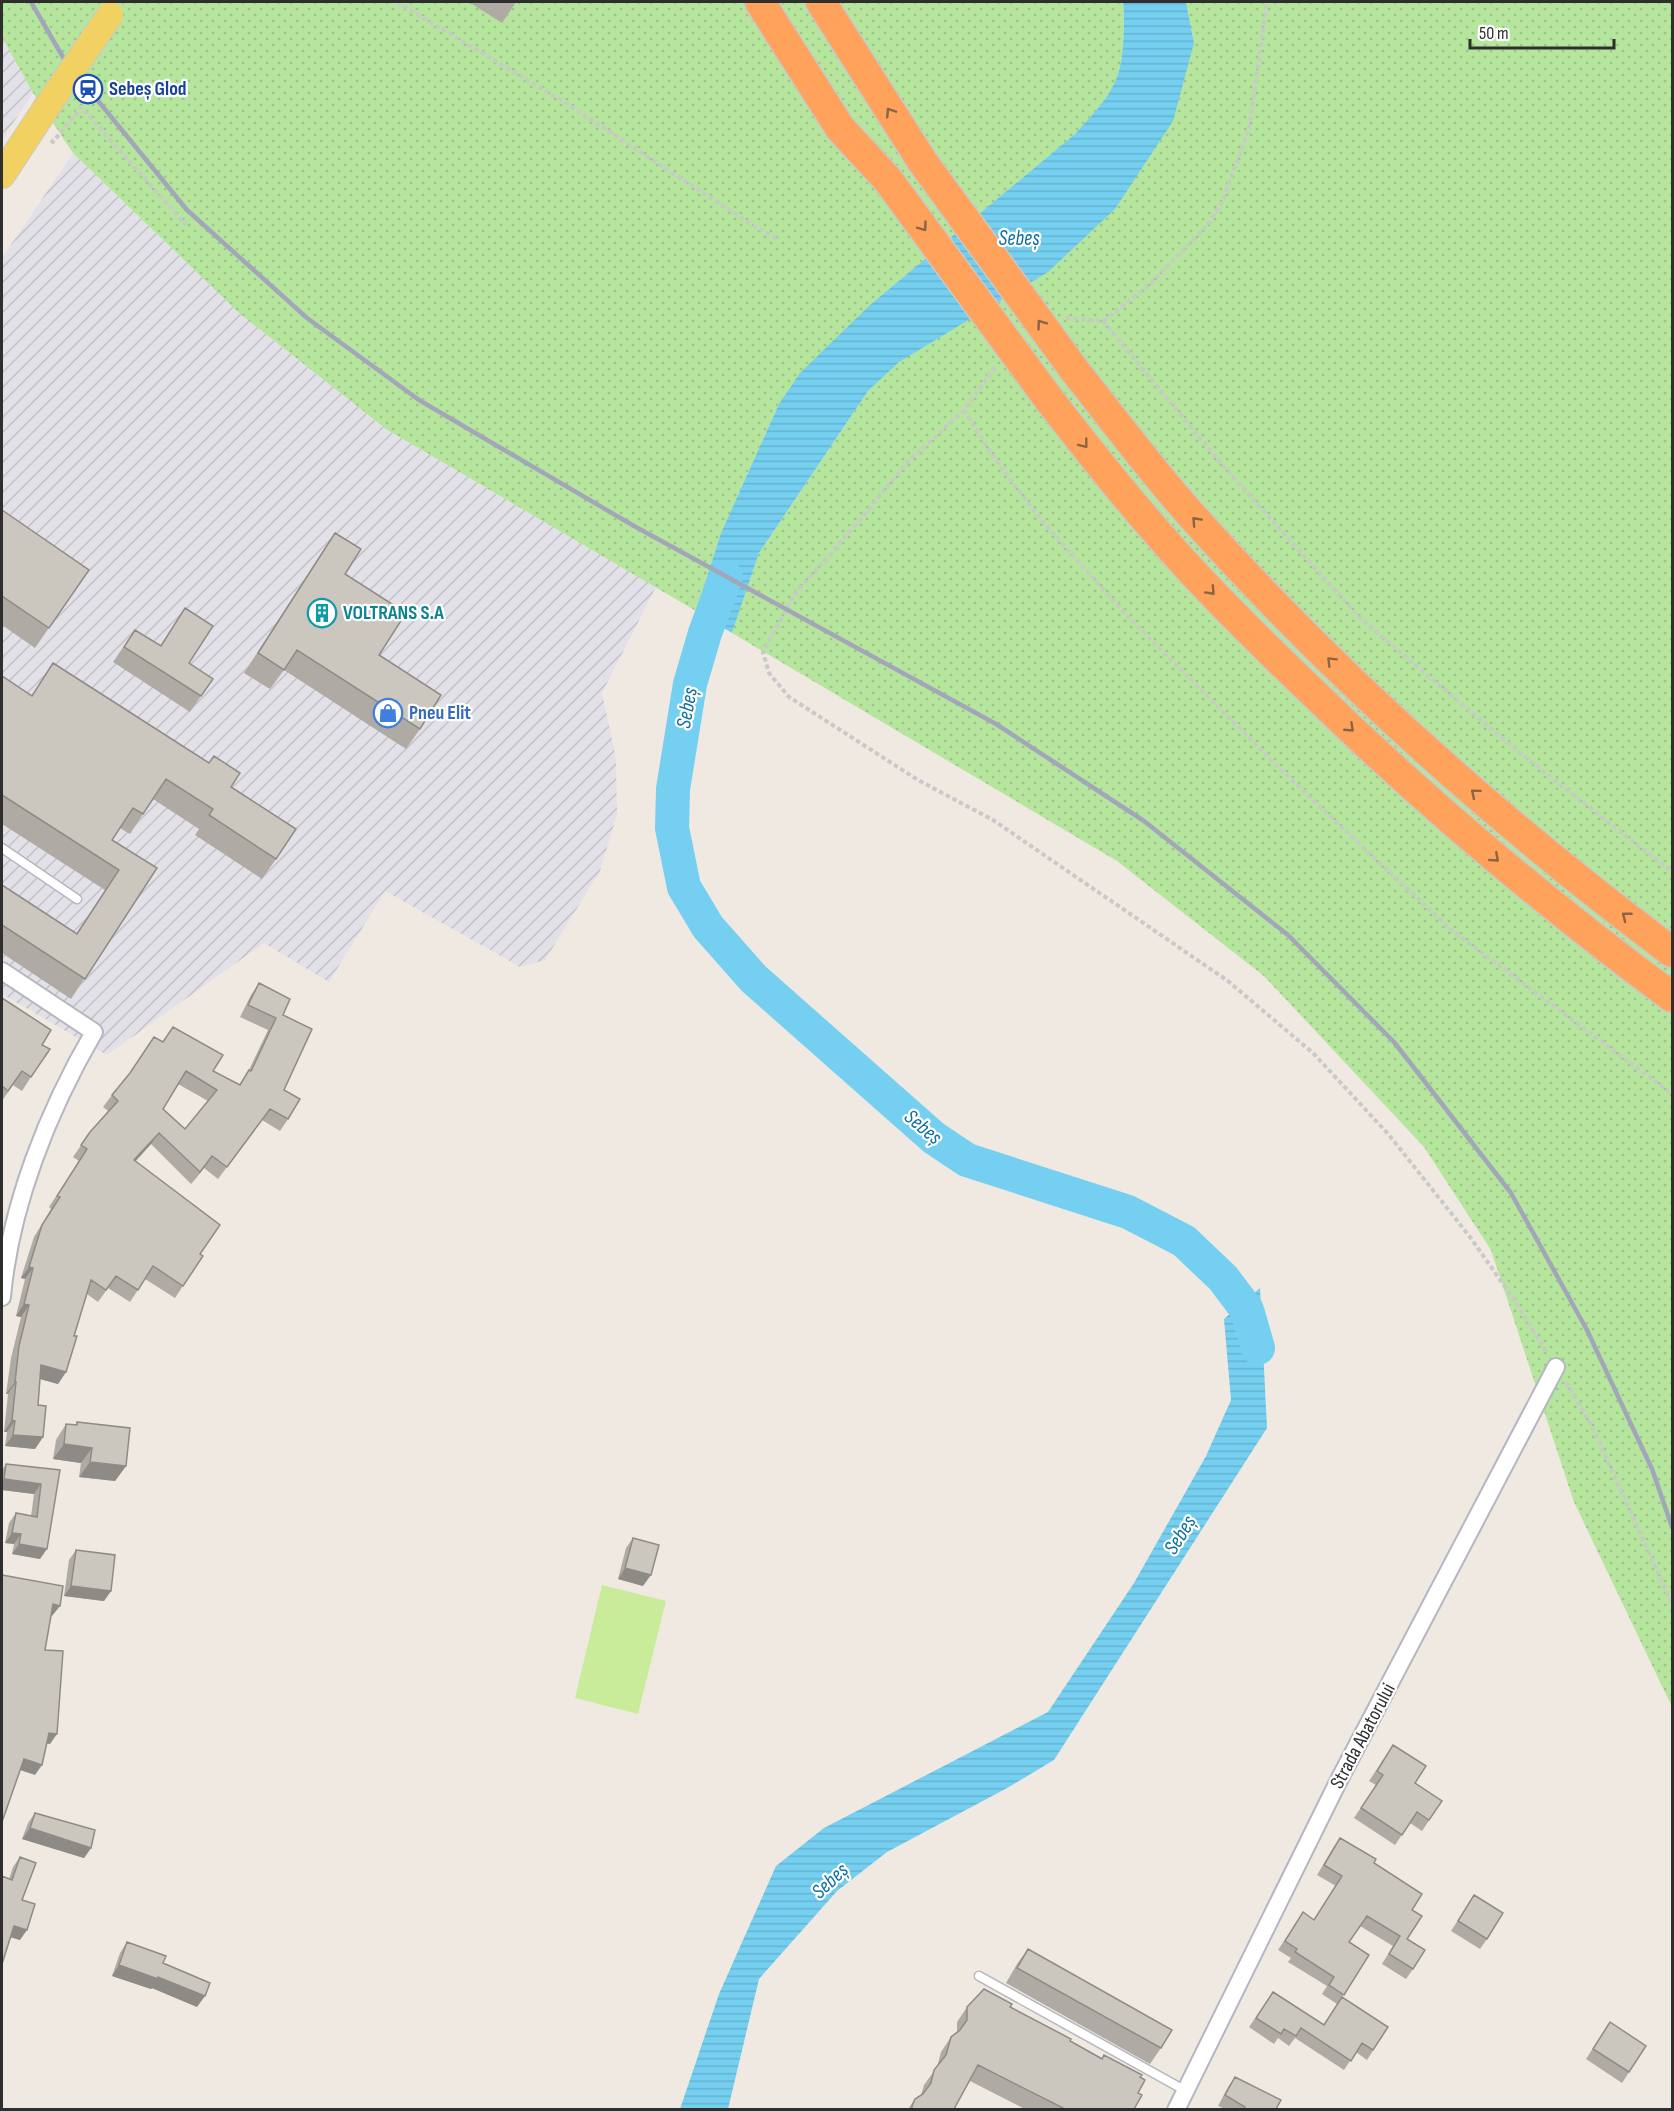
<svg xmlns="http://www.w3.org/2000/svg" width="1674" height="2111" viewBox="0 0 1674 2111" font-family="'Sofia Sans Condensed',sans-serif">
<style>
.industrial{fill:url(#industrial-furrows)}
.grass{fill:url(#grass-dots)}
.pitch{fill:#c9ec9a}
.water{fill:url(#water-rules)}
.lines{fill:none;stroke-linecap:round;stroke-linejoin:round}
.river{stroke:#75cff0;stroke-width:34}
.service-casing{stroke:#b4b7c1;stroke-width:11}
.minor-casing{stroke:#b4b7c1;stroke-width:20}
.primary-casing{stroke:#c9c9c9;stroke-width:28}
.motorway-casing{stroke:#c9c9c9;stroke-width:33}
.path{stroke:#c9c9c9;stroke-width:4;stroke-dasharray:4.5 3;stroke-linecap:butt}
.service{stroke:#fff;stroke-width:8}
.minor{stroke:#fff;stroke-width:16}
.primary{stroke:#f2d163;stroke-width:26}
.motorway{stroke:#ffa35c;stroke-width:30}
.rail{stroke:#a3a6b8;stroke-width:4.5}
.primary-bridge-casing{stroke:#c9c9c9;stroke-width:28;stroke-linecap:butt}
.motorway-bridge-casing{stroke:#c9c9c9;stroke-width:33;stroke-linecap:butt}
.primary-bridge{stroke:#f2d163;stroke-width:26}
.motorway-bridge{stroke:#ffa35c;stroke-width:30}
.wall{fill:#afaba4;fill-rule:evenodd}
.shaded-wall{fill:#8e8b86}
.building{fill:#cbc7bf;stroke:#8e8b86;stroke-width:1.5;fill-rule:evenodd}
.oneway{stroke:#8c6343}
.labels{text-anchor:middle;dominant-baseline:central;stroke-width:4.5;stroke-linejoin:round;paint-order:stroke}
.transit-label{font-size:20px;font-weight:bold;fill:#164399;stroke:#fff;text-anchor:start}
.culture-label{font-size:20px;font-weight:bold;fill:#0d838f;stroke:#fff;text-anchor:start}
.shop-label{font-size:20px;font-weight:bold;fill:#366cbe;stroke:#fff;text-anchor:start}
.street-label{font-size:20px;fill:#2e2e2e;stroke:#fff}
.water-label{font-size:21px;font-style:italic;fill:#0d6fa3;stroke:#fff}
</style>
<defs>
<pattern id="industrial-furrows" width="10" height="10" patternUnits="userSpaceOnUse" patternTransform="scale(1.5)"><rect width="10" height="10" fill="#e3e1e8"/><path d="M-1 1l2-2M0 10L10 0M9 11l2-2" fill="none" stroke="#c3c1c7"/></pattern>
<pattern id="grass-dots" width="8" height="8" patternUnits="userSpaceOnUse" patternTransform="scale(1.5)"><rect width="8" height="8" fill="#b6e59e"/><path d="M2 2h.1M6 6h.1" fill="none" stroke="#9dc588" stroke-width="1.8" stroke-linecap="round"/></pattern>
<pattern id="water-rules" width="6" height="5" patternUnits="userSpaceOnUse" patternTransform="scale(1.5)"><rect width="6" height="5" fill="#75cff0"/><path d="M0 2.5h6" fill="none" stroke="#66b2ce"/></pattern>
</defs>
<rect width="100%" height="100%" fill="#efe9e1"/>
<path class="industrial" d="M2 37 33 93 2 140Z
M73 153 239 313 386 429 656 587 602 693 616 759 617 814 600 871 545 960 520 967 385 891 329 982 264 943 107 1055 2 994V258Z"/>
<path class="grass" d="M2 2H1123C1125 21 1124 59 1117 77 1109 99 1090 117 1075 134L871 304 779 404 721 533 696 611 386 429 239 313 73 153 33 93 2 37Z
M1186 2H1672V1707L1574 1502 1491 1250 1424 1147 1264 976 1117 861 732 633 759 553 868 391 898 362 1194 43Z"/>
<path class="pitch" d="M602 1585 666 1601 638 1714 575 1698Z"/>
<path class="water" d="M1123 2H1186L1194 43 1173 121 1115 209 1048 272 899 362 868 391 759 553 732 633 696 611 721 533 779 404 800 373 871 304 1075 134C1090 117 1109 99 1117 77 1124 59 1125 20 1123 2Z
M1260 1288 1267 1428 1054 1760 1009 1787 887 1852 837 1891 759 1979 728 2109H680L719 1994 776 1866 824 1828 1048 1712 1134 1583 1206 1456 1231 1400 1224 1319Z"/>
<g class="lines">
<path class="river" d="M726 577 705 633 690 684 673 789 672 828 684 887 708 927 754 979 934 1138 967 1160 1128 1212 1184 1241 1223 1278 1247 1310 1258 1348"/>
<g class="service-casing">
<path id="service" d="M2 848 77 899
M979 1976 1186 2091"/>
</g>
<g class="minor-casing">
<path id="minor" d="M2 971 94 1032C48 1111 10 1206 2 1297
M1176 2110 1339 1780 1556 1367"/>
</g>
<g class="primary-casing">
<path id="primary" d="M2 175 46 108"/>
</g>
<g class="motorway-casing">
<path id="motorway" d="M760 2 840 128 888 180
M821 2 922 161
M1075 371C1114 420 1151 470 1192 516 1337 678 1499 822 1672 952
M1048 398C1085 446 1122 493 1162 538 1205 588 1253 635 1301 681 1417 795 1541 900 1672 997"/>
</g>
<path class="path" d="M397 2 564 102 754 226 779 240
M51 140 53 142 81 107 186 225
M1066 318 1103 321 1147 287 1206 227 1222 202 1249 129 1267 2
M1103 321 1224 467 1361 619 1510 745 1672 872
M995 367 964 410 908 462 835 549 796 592 763 652 769 673 789 697 918 780 993 820 1228 981 1313 1053 1389 1135 1470 1237 1517 1304 1547 1353
M964 410 993 456 1041 520 1130 619 1278 767 1450 929 1672 1094
M1566 1382 1591 1424 1672 1604"/>
<use href="#service" class="service"/>
<use href="#minor" class="minor"/>
<use href="#primary" class="primary"/>
<use href="#motorway" class="motorway"/>
<path class="rail" d="M31 2 64 59 187 210 307 318 419 400 634 526 996 724 1144 821 1288 935 1394 1042 1511 1193 1587 1330 1652 1469 1672 1527"/>
<g class="primary-bridge-casing">
<path id="primary-bridge" d="M46 108 110 15"/>
</g>
<g class="motorway-bridge-casing">
<path id="motorway-bridge" d="M922 161 1075 371
M888 180 1048 398"/>
</g>
<use href="#primary-bridge" class="primary-bridge"/>
<use href="#motorway-bridge" class="motorway-bridge"/>
</g>
<path class="wall" d="M469 2H516L502 23Z
M2 510 89 570 35 648 2 625Z
M335 533 345 574 379 655 420 729 406 749 284 670 270 689 244 673 322 552Z
M185 608 189 663 201 696 190 712 113 662 135 630 160 646Z
M53 663 231 787 276 859 262 879 195 835 199 829 153 799 130 834 120 828 112 840 157 868 71 999 2 953V885L76 934 105 890 2 824V676L32 695Z
M259 983 283 1015 284 1090 288 1119 280 1131 262 1120 218 1179 204 1168 191 1184 151 1144 136 1161 200 1254 203 1256 175 1298 145 1279 130 1302 108 1288 98 1302 87 1294 74 1336 66 1372 58 1384 40 1379 38 1405 43 1437 35 1449 5 1446 7 1432H4L8 1394H6L11 1358 21 1317 16 1316 25 1279 21 1278 34 1237 51 1209 49 1207 79 1161 73 1157 90 1132 108 1111 103 1107 112 1095 129 1075 154 1037 239 1085 249 1070 268 1030 240 1017 251 995ZM178 1084 208 1101 185 1129 163 1109Z
M2 999 42 1045 31 1077 22 1091 13 1085 2 1101Z
M77 1422 126 1466 115 1481 79 1477 81 1463 53 1459 56 1440 66 1424 75 1425Z
M6 1464 60 1470 40 1559 12 1554 14 1544 5 1543 9 1523 16 1513 31 1516 34 1494 2 1490V1470Z
M633 1538 643 1586 618 1579 626 1548Z
M76 1550 111 1591 104 1601 64 1596 69 1560Z
M1393 1745 1415 1783 1442 1801 1422 1831 1410 1823 1395 1845 1354 1818 1376 1785 1369 1781Z
M35 1813 91 1848 84 1858 22 1839 28 1823Z
M1340 1838 1374 1863 1412 1910 1407 1939 1413 1969 1406 1979 1382 1964 1393 1946 1360 1926 1349 1942 1369 1955 1342 1997 1388 2027 1367 2060 1356 2052 1344 2070 1295 2038 1289 2046 1278 2038 1274 2044 1249 2027 1273 1992 1324 2025 1337 2004 1322 1994 1327 1986 1288 1962 1291 1958 1278 1950 1303 1912 1314 1920 1336 1886 1317 1875 1333 1848Z
M20 1857 22 1900 20 1940 10 1937 9 1879 13 1867Z
M1474 1895 1487 1939 1480 1949 1451 1931Z
M127 1942 163 1963 197 2007 152 1988 151 1989 112 1976 120 1953Z
M1028 1949 1161 2048 1150 2064 1006 1983 1017 1964Z
M967 2007H1010L1102 2058 1104 2055 1140 2077 1134 2109H1025L970 2081 954 2109H908L915 2099 921 2095 924 2085 937 2067 941 2052 951 2037 957 2032V2022Z
M1610 2022 1646 2046 1622 2083 1586 2059Z
M1235 2077 1276 2109H1225L1218 2106 1228 2087Z"/>
<path class="shaded-wall" d="M159 1133 151 1144 126 1171 134 1160Z
M212 1156 204 1168 191 1184Z
M29 1267 33 1268 25 1279 21 1278Z
M24 1304 29 1305 21 1317 16 1316Z
M41 1365 66 1372 58 1384 33 1377Z
M15 1382H16L8 1394H6Z
M12 1420 15 1421 7 1432H4Z
M13 1435 43 1437 35 1449 5 1446Z
M64 1444 92 1448 81 1463 53 1459Z
M90 1462 126 1466 115 1481 79 1477Z
M4 1479 41 1484 34 1494 2 1490V1483Z
M12 1533 21 1534 14 1544 5 1543Z
M19 1544 47 1549 40 1559 12 1554Z
M625 1568 651 1575 643 1586 618 1579Z
M71 1586 111 1591 104 1601 64 1596Z
M53 1604 60 1606 52 1616 46 1615Z
M49 1733 57 1734 50 1744 42 1743Z
M24 1759 42 1765 35 1775 17 1769Z
M30 1828 91 1848 84 1858 22 1839Z
M14 1926 27 1930 20 1940 7 1936Z
M119 1965 158 1977 205 1996 197 2007 152 1988 151 1989 112 1976Z"/>
<path class="building" d="M2 510 89 570 49 628 2 596Z
M335 533 361 549 345 574 406 613 379 655 441 695 420 729 297 650 284 670 258 653Z
M185 608 213 626 189 663 213 679 201 696 124 647 135 630 161 646Z
M53 663 209 763 214 756 240 773 231 787 296 829 276 859 209 815 213 809 166 779 143 814 133 808 112 840 157 868 85 979 2 925V885L77 934 119 870 2 795V676L32 696Z
M259 983 290 999 283 1015 312 1029 284 1090 300 1099 288 1119 270 1109 227 1167 212 1156 200 1172 159 1133 134 1160 220 1225 200 1254 203 1256 183 1286 153 1266 138 1290 116 1276 106 1290 91 1280 74 1336H77L66 1372 41 1365 38 1405 46 1406 43 1437 13 1435 15 1421 12 1420 16 1382H15L19 1346 29 1305 24 1304 33 1268 29 1267 42 1225 60 1197 57 1196 87 1149 81 1145 90 1132 118 1101 112 1095 130 1073 154 1037 163 1042 173 1027 223 1055 213 1071 240 1085 249 1070 251 1071 276 1018 248 1005ZM186 1071 217 1090 185 1129 163 1109Z
M2 998 51 1030 42 1045 50 1049 31 1077 22 1071 8 1091 2 1086Z
M77 1422 130 1428 126 1466 90 1462 92 1448 64 1444 66 1424 77 1425Z
M6 1464 60 1470 47 1549 19 1544 21 1534 12 1533 16 1513 37 1517 41 1484 4 1479Z
M633 1538 659 1545 651 1575 625 1568Z
M76 1550 115 1555 111 1591 71 1586Z
M2 1575 63 1586 60 1606 53 1604 45 1650 63 1651 57 1734 49 1733 42 1765 24 1759 2 1822Z
M1393 1745 1426 1766 1415 1783 1442 1801 1429 1820 1417 1812 1402 1835 1361 1808 1383 1775 1377 1771Z
M35 1813 95 1830 91 1848 30 1828Z
M1340 1838 1376 1859 1374 1863 1422 1894 1412 1910 1422 1916 1407 1939 1425 1950 1413 1969 1389 1954 1400 1936 1367 1916 1349 1942 1369 1955 1344 1995 1329 1985 1334 1977 1295 1952 1297 1949 1285 1941 1303 1912 1314 1920 1342 1876 1324 1865Z
M20 1857 36 1863 22 1900 35 1904 27 1930 14 1926 2 1964V1876L12 1880Z
M1474 1895 1503 1913 1487 1939 1458 1921Z
M127 1942 166 1956 163 1963 210 1983 205 1996 158 1977V1979L119 1965Z
M1028 1949 1172 2030 1161 2048 1017 1968Z
M984 1989 1012 2004 1010 2007 1071 2039 1070 2041 1102 2059 1104 2055 1142 2075 1140 2077 1145 2080 1138 2093 1142 2095 1134 2109H1065L978 2065 954 2109H912V2106L915 2099 923 2094 931 2083 934 2070 946 2055 951 2037 960 2030 967 2020V2007Z
M1273 1992 1324 2025 1342 1997 1388 2027 1373 2050 1362 2043 1351 2061 1301 2028 1296 2036 1284 2029 1281 2034 1256 2018Z
M1610 2022 1646 2046 1629 2072 1593 2049Z
M1235 2077 1281 2100 1276 2109H1244L1245 2107 1225 2095Z"/>
<defs><path id="oneway-chevron" d="M-2-3.5L2.5 0L-2 3.5" fill="none" stroke-width="1.6" stroke-linecap="round" stroke-linejoin="round" transform="scale(1.5)"/></defs>
<g class="oneway">
<use href="#oneway-chevron" transform="translate(890 112) rotate(-123)"/>
<use href="#oneway-chevron" transform="translate(923 227) rotate(54)"/>
<use href="#oneway-chevron" transform="translate(1041 324) rotate(-126)"/>
<use href="#oneway-chevron" transform="translate(1084 444) rotate(52)"/>
<use href="#oneway-chevron" transform="translate(1196 521) rotate(-133)"/>
<use href="#oneway-chevron" transform="translate(1211 591) rotate(47)"/>
<use href="#oneway-chevron" transform="translate(1331 661) rotate(-135)"/>
<use href="#oneway-chevron" transform="translate(1350 728) rotate(43)"/>
<use href="#oneway-chevron" transform="translate(1475 793) rotate(-140)"/>
<use href="#oneway-chevron" transform="translate(1495 858) rotate(41)"/>
<use href="#oneway-chevron" transform="translate(1626 916) rotate(-142)"/>
</g>
<defs>
<g id="station-ring" transform="scale(1.5)"><circle r="9.5" fill="#fff" stroke="#1a4fb4" stroke-width="1.5"/><path d="M-3-6H3Q5-6 5-4V2Q5 4 3 4L4.5 6H3L1.5 4h-3L-3 6H-4.5L-3 4Q-5 4-5 2V-4Q-5-6-3-6ZM-3.5-4v3h7v-3ZM-3.5 1v1.5H-2V1ZM2 1v1.5H3.5V1Z" fill="#1a4fb4"/></g>
<g id="building-ring" transform="scale(1.5)"><circle r="9.5" fill="#fff" stroke="#0f9aa8" stroke-width="1.5"/><path d="M-4-6H4V6H1V3H-1V6H-4ZM-2.5-4.3h1.7v1.8h-1.7ZM.8-4.3h1.7v1.8H.8ZM-2.5-1h1.7V.8h-1.7ZM.8-1h1.7V.8H.8Z" fill="#0f9aa8"/></g>
<g id="shop-ring" transform="scale(1.5)"><circle r="9.5" fill="#fff" stroke="#3f7fe0" stroke-width="1.5"/><path d="M-5-2.5h2.3a2.7 3.5 0 0 1 5.4 0H5L5.5 6h-11ZM-1.5-2.5h3a1.5 2.3 0 0 0-3 0Z" fill="#3f7fe0"/></g>
</defs>
<g fill-rule="evenodd">
<use href="#station-ring" x="88" y="89"/>
<use href="#building-ring" x="322" y="613"/>
<use href="#shop-ring" x="388" y="713"/>
</g>
<g class="labels">
<g class="transit-label">
<text x="109" y="89">Sebeș Glod</text>
</g>
<g class="culture-label">
<text x="343" y="613">VOLTRANS S.A</text>
</g>
<g class="shop-label">
<text x="409" y="713">Pneu Elit</text>
</g>
<g class="street-label">
<text transform="translate(1363 1736) rotate(-62)">Strada Abatorului</text>
</g>
<g class="water-label">
<text x="1019" y="238">Sebeș</text>
<text transform="translate(687 708) rotate(-80)">Sebeș</text>
<text transform="translate(923 1127) rotate(40)">Sebeș</text>
<text transform="translate(1180 1535) rotate(-58)">Sebeș</text>
<text transform="translate(830 1881) rotate(-43)">Sebeș</text>
</g>
</g>
<rect width="1674" height="2111" fill="none" stroke="#2e2e2e" stroke-width="6"/>
<path d="M1470 39v9h144v-9" fill="none" stroke="#2e2e2e" stroke-width="3"/>
<text x="1479" y="39" font-size="18" fill="#2e2e2e" stroke="#ffffff" stroke-width="4.5" paint-order="stroke">50 m</text>
</svg>
